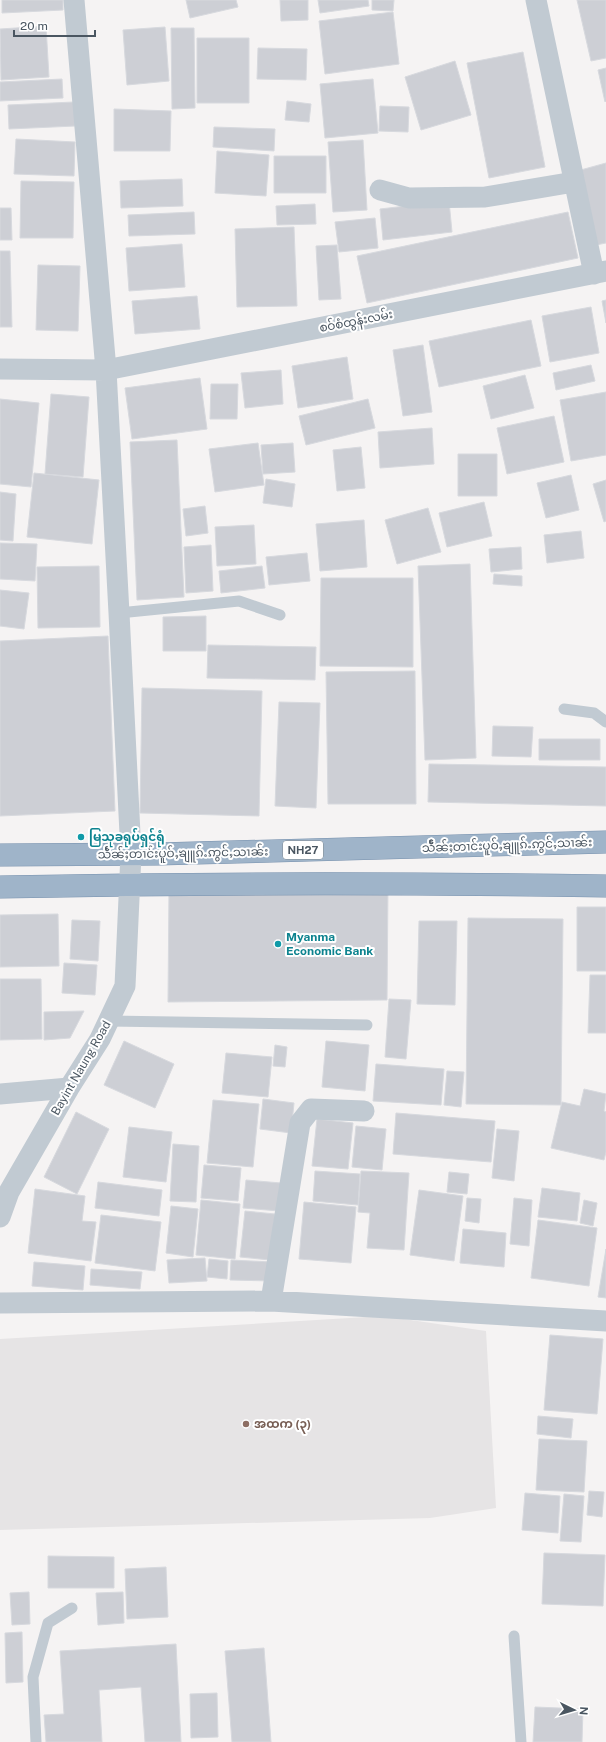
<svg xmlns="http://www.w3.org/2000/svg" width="606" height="1742" viewBox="0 0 606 1742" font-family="'Public Sans','Noto Sans Myanmar',sans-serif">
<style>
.education{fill:#e6e4e5}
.building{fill:#cdcfd5;stroke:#d7d9de}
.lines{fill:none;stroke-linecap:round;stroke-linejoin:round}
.trunk-casing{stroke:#7690ad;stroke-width:23}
.service{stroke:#c1cad2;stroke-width:11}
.minor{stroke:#c1cad2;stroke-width:21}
.trunk{stroke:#9fb4c9;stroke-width:22}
.culture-dot{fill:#0f9aa8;stroke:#fff;stroke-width:1.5}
.education-dot{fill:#8d6e63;stroke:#fff;stroke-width:1.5}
.labels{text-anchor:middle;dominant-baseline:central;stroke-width:4;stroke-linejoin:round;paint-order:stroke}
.shield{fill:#fff;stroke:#808990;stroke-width:1}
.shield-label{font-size:11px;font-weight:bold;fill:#4a5661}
.street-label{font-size:12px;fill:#4a5661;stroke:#fff}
.culture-label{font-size:12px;font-weight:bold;fill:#0d838f;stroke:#fff;text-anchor:start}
.education-label{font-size:12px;font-weight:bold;fill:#785e54;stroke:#fff;text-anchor:start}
</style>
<rect width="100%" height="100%" fill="#f5f3f3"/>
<path class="education" d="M383 1316 486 1331 496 1508 430 1518 0 1530V1339Z"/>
<path class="building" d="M2 0H63V10L2 13Z
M186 0H236L238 7 190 18Z
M280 0H308V20L281 21Z
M318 0H368L369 6 320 13Z
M372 0H394L393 11 372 10Z
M577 0H606V58L591 61Z
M393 12 399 64 325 74 319 21Z
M46 26 49 77 1 80 0 29Z
M165 27 169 81 127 85 123 30Z
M171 28H194L195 108 172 109Z
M197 38H249V103H197Z
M258 48 307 49 306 80 257 79Z
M523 52 545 167 489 178 467 63Z
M455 61 471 115 421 130 405 77Z
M606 68V101L605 102 598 70Z
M62 79 63 98 0 101V82Z
M373 79 378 133 325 138 320 84Z
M287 101 311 104 309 122 285 120Z
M74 102 75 126 9 129 8 105Z
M380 106 409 107 408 132 379 131Z
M114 109 171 111 170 151H114Z
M214 127 275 129 274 151 213 147Z
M16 139 75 142 74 176 14 174Z
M363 140 367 210 333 212 328 142Z
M217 151 269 155 266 196 215 193Z
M274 156H326V193H274Z
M606 163V243L596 245 577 171Z
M182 179 183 206 121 208 120 181Z
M21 181 74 182 73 238H20Z
M449 201 452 232 383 240 380 209Z
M315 204 316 224 277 225 276 206Z
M0 208H11L12 240H0Z
M194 212 195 234 129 236 128 215Z
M568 212 578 258 367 303 357 256Z
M375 218 378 248 339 252 335 222Z
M294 227 297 306 237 307 235 229Z
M182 244 185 287 129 291 126 248Z
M337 245 341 299 319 300 316 246Z
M0 251H10L12 327H0Z
M38 265 80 266 78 331 36 330Z
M197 296 200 329 135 334 132 301Z
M606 300V323L602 301Z
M591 307 599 353 550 362 542 316Z
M531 320 541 366 439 387 429 341Z
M423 345 432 412 403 416 393 350Z
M347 357 353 399 298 408 292 366Z
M591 365 595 381 556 390 553 373Z
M281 370 283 404 245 408 241 373Z
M525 375 534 408 491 419 483 386Z
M200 378 207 429 132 439 125 388Z
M211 384H238L237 419H210Z
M606 392V455L571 461 560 400Z
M51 394 89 397 83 477 45 474Z
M0 399 39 403 31 487 0 484Z
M368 399 375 428 306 445 299 416Z
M554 416 564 462 507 474 497 428Z
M432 428 434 464 380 468 378 432Z
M177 440 184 597 137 600 130 442Z
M258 443 264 485 215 492 209 449Z
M293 443 295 472 263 474 261 445Z
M361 447 365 488 337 491 333 450Z
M458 454H497V496H458Z
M34 473 99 480 92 544 27 537Z
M571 475 579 510 546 518 537 483Z
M266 479 295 484 292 507 263 503Z
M606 480V521L604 522 593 484Z
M0 492 16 494 13 541 0 540Z
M484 502 492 536 447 547 439 513Z
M205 506 208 533 186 536 183 509Z
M428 508 441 552 397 564 385 520Z
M364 520 367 567 320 571 316 524Z
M254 525 256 564 217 566 215 527Z
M581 531 584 558 547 563 544 535Z
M0 543 37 544 35 581 0 579Z
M211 545 213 591 186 593 184 547Z
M521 547 522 569 491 572 489 549Z
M307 553 310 581 269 585 266 557Z
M470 564 476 758 425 760 418 566Z
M99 566 100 627 38 628 37 567Z
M262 566 265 588 221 593 219 571Z
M494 574 522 576V586L493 584Z
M321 578H413V667L320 666Z
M0 590 29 593 24 629 0 626Z
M206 616V651H163V617Z
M108 636 115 811 0 816V641Z
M208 645 316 647 315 680 207 678Z
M415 671 416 804H328L326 672Z
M142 688 262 691 259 816 140 813Z
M279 702 320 703 316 808 275 806Z
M493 726 533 727 531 757 492 756Z
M539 739H600V760H539Z
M429 764 606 767V806L428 802Z
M388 884 387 1000 168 1002 169 888Z
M577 907H606V971H577Z
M58 914 59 966 0 967V915Z
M468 918 563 919 561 1105 466 1104Z
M72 920 100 921 98 961 70 959Z
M419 921H457L455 1005 417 1004Z
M64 963 97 965 95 995 62 993Z
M590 975H606V1033H588Z
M0 979H41L42 1039 0 1040Z
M389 999 411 1000 406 1059 385 1057Z
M84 1011 70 1038 44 1040V1012Z
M124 1041 174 1064 155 1108 104 1085Z
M326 1041 369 1045 365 1091 322 1087Z
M275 1045 287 1047 285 1067 273 1066Z
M226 1053 272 1057 268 1097 222 1093Z
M376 1064 444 1069 441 1105 373 1101Z
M447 1071 464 1072 461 1107 444 1105Z
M584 1089 606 1094 604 1111 606 1112V1152L604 1160 551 1148 562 1102 580 1106Z
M263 1099 294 1103 291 1133 260 1129Z
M213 1100 259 1104 253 1167 207 1163Z
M76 1112 109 1129 77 1194 44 1177Z
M396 1113 495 1121 491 1162 393 1154Z
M317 1119 353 1123 348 1169 312 1166Z
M356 1126 386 1129 382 1170 352 1167Z
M129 1127 172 1132 166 1182 123 1177Z
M497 1129 519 1131 514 1181 492 1178Z
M173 1144 199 1146 196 1202 170 1201Z
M204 1165 241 1168 238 1201 201 1198Z
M315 1171 360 1174 358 1205 313 1201Z
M361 1171 409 1173 404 1250 367 1248 370 1213 358 1212Z
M449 1172 469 1174 467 1194 447 1192Z
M246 1180 281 1183 279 1211 243 1208Z
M98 1182 162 1190 159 1216 95 1208Z
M542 1188 580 1193 577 1221 538 1217Z
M35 1189 85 1196 82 1221 96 1222 91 1261 28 1253Z
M419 1190 463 1196 454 1261 410 1255Z
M467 1198 481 1199 479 1223 465 1221Z
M514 1198 532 1200 529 1246 510 1244Z
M201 1200 240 1204 235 1259 196 1255Z
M584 1200 597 1203 593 1226 580 1223Z
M304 1202 356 1207 351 1263 299 1259Z
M171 1206 198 1209 193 1257 166 1253Z
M245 1211 275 1214 270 1260 240 1257Z
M101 1215 161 1222 155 1271 95 1263Z
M538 1220 597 1228 589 1286 531 1278Z
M463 1229 506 1233 504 1267 460 1263Z
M606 1249V1298L598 1297Z
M205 1258 207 1281 169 1283 167 1260Z
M209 1259 228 1261 227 1279 207 1277Z
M231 1260 272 1262 271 1281 230 1280Z
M34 1262 85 1266 83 1290 32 1286Z
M91 1269 142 1272 140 1289 90 1285Z
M550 1335 603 1339 597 1414 544 1410Z
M538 1416 573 1419 571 1438 537 1434Z
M539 1439 587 1441 584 1492 536 1490Z
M589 1491 604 1492 602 1517 587 1515Z
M525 1493 560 1496 558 1533 522 1530Z
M564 1494 584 1496 581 1542 560 1541Z
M544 1553 605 1555 603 1606 542 1604Z
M48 1556 114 1557V1588H48Z
M166 1567 168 1617 127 1619 125 1569Z
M29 1592 30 1624 12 1625 10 1593Z
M123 1592 124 1623 98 1625 96 1593Z
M22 1632 23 1682 6 1683 5 1633Z
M176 1644 181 1742H145L141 1687 99 1690 102 1742H46L44 1715 64 1714 60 1651Z
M264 1648 271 1742H232L225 1651Z
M217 1693 218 1737 191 1738 190 1694Z
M535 1707 583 1709 582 1742H533Z"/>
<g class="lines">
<g class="trunk-casing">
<path id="trunk" d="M0 855 158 854 606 842
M0 887C202 883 404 883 606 886"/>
</g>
<path class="service" d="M119 613 239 601 280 615
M564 709 594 713 606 722
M109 1021 367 1025
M514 1636 521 1742
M36 1742 33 1677 48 1623 72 1608"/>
<path class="minor" d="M536 0 594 274
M380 190 409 198 485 197 574 182
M0 369 106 370 606 271
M0 1094 69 1088
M0 1217 9 1192 69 1088 100 1039 125 986 131 854 119 613 106 370 74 0
M271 1301 300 1123 311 1109 364 1111
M0 1303 271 1301 606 1321"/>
<use href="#trunk" class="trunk"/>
</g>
<g class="culture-dot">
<circle cx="81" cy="837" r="4"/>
<circle cx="278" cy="944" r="4"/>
</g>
<circle class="education-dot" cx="246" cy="1424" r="4"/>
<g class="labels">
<rect class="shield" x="283" y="841" width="40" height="18" rx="3"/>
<g class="shield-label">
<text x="303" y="850">NH27</text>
</g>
<g class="street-label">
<text transform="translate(356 321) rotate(-11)">စဝ်စံထွန်းလမ်း</text>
<text transform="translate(507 845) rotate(-2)">သဵႅၼ်ႈတၢင်းပူဝ်ႇၶျူၵ်ႉဢွင်ႇသၢၼ်း</text>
<text transform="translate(183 853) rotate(-1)">သဵႅၼ်ႈတၢင်းပူဝ်ႇၶျူၵ်ႉဢွင်ႇသၢၼ်း</text>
<text transform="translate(81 1068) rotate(-60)">Bayint Naung Road</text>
</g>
<g class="culture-label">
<text x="89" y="837">မြသုခရုပ်ရှင်ရုံ</text>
<text x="286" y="937">Myanma<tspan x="286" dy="14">Economic Bank</tspan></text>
</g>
<g class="education-label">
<text x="254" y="1424">အထက (၃)</text>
</g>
</g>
<g transform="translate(574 1710) rotate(95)" stroke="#ffffff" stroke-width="3" paint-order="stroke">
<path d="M0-3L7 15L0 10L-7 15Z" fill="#4a5661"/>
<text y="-6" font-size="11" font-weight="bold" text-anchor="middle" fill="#4a5661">N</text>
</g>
<path d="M14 30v6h81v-6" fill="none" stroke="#4a5661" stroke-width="2"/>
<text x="20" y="30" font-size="12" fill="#4a5661" stroke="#ffffff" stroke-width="3" paint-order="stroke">20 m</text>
</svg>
